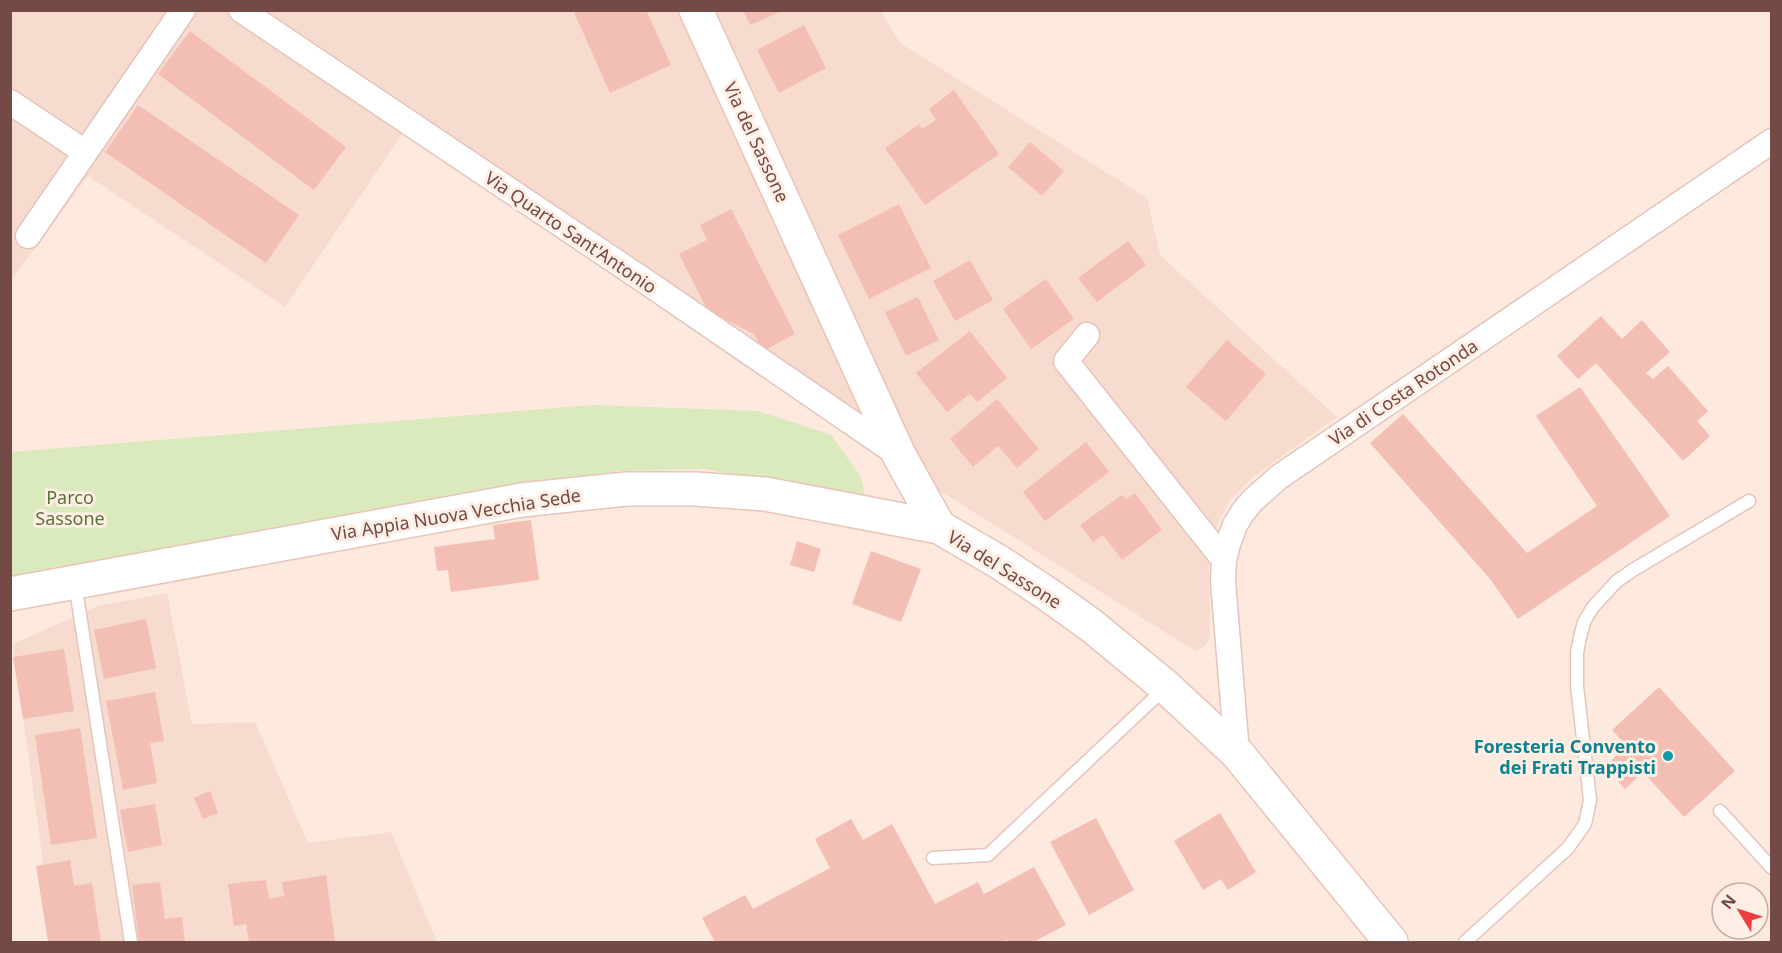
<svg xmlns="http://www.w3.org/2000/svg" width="1782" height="953" viewBox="0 0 1782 953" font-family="'Noto Sans',sans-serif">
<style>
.residential{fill:#f7dbcf}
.green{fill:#daeabc}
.building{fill:#f3beb4}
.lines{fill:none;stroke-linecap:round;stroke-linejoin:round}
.lane-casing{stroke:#e3c5bd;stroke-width:15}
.street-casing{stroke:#e3c5bd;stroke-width:27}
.secondary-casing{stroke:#e8c4b9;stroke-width:36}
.lane{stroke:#fff;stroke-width:12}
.street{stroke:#fff;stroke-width:24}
.secondary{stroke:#fff;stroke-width:33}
.culture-dot{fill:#0f9aa8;stroke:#ffeee4;stroke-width:2}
.labels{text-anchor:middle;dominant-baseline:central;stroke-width:6;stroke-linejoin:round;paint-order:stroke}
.street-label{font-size:18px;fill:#734a45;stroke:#ffeee4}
.park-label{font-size:18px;fill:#59743b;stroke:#ffeee4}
.culture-label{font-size:18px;font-weight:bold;fill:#0d838f;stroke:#ffeee4;text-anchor:end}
</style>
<rect width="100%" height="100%" fill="#fde9dd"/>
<path class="residential" d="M11 11H881L900 43 1147 198 1160 255 1337 417 1253 477 1228 503 1217 526 1209 567 1210 636 1205 646 1195 651 894 462 402 134 285 307 88 176 11 281Z
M167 593 192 724 255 722 308 843 391 832 437 942H54L13 644 98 606Z"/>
<path class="green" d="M593 405 758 411 831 435 860 475 864 490 863 503 705 469 617 471 518 486 11 578V452Z"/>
<path class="building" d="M573 10H646L671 65 610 93Z
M743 10H784L750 25Z
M804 25 826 68 779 93 757 50Z
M190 31 346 147 314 190 158 74Z
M954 90 999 154 925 205 885 148 919 124 922 129 936 120 929 109Z
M138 105 299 215 266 263 105 152Z
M1030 142 1064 171 1042 196 1008 167Z
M899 204 931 268 869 299 838 235Z
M731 209 795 334 763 351 754 334 708 311 679 254 707 240 700 225Z
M1128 241 1146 265 1097 302 1078 278Z
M970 260 993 300 955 321 933 281Z
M1046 279 1074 319 1031 349 1003 309Z
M918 297 939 340 906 356 885 312Z
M1601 316 1622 339 1642 320 1670 352 1646 373 1653 379 1668 366 1708 411 1697 421 1710 436 1683 461 1596 363 1578 379 1557 356Z
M970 331 1007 378 977 402 970 394 947 412 916 373Z
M1227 340 1266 374 1226 421 1186 387Z
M1580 387 1670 516 1518 619 1491 580 1370 443 1403 414 1527 553 1597 506 1536 416Z
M997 399 1039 449 1017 468 998 446 973 467 950 439Z
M1086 442 1109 472 1045 521 1023 492Z
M1135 493 1162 530 1122 560 1103 535 1093 542 1080 525 1122 495 1126 499Z
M531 520 539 580 451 592 448 570 437 571 434 547 495 539 493 525Z
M797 541 821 549 814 572 790 565Z
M871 551 921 569 901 622 852 604Z
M146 619 156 668 104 679 94 630Z
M64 649 74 711 23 719 13 657Z
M1659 687 1735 771 1684 817 1643 772 1625 789 1605 766 1627 746 1612 730Z
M155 692 164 741 150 743 157 783 123 790 106 701Z
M80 728 97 838 51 845 35 735Z
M210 791 218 813 203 819 194 798Z
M155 804 162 845 128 852 120 810Z
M1220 813 1256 872 1228 890 1221 879 1203 890 1174 841Z
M1096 818 1134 890 1089 915 1050 842Z
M851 819 863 840 892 824 935 904 978 882 984 894 1034 867 1066 925 1033 942H1008L1007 940 1002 942H715L702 918 745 895 753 909 830 868 815 839Z
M70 860 74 886 92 883 101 942H48L36 866Z
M326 875 335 942H249L246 924 234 926 228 884 266 880 269 899 284 896 282 882Z
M160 882 165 919 182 917 185 942H139L132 885Z"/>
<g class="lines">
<g class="lane-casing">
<path id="lane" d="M75 583 131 942
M1720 811 1772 868
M933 858 988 855 1165 688
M1465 942 1568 848 1585 824 1590 800 1577 686V653L1580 637 1584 622 1593 607 1617 581 1633 570 1749 501"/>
</g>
<g class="street-casing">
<path id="street" d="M241 10 642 279 899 455
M10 102 85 152
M28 236 183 10
M1087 335 1066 361 1224 560
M1237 753 1223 581 1224 560 1228 544 1235 525 1243 512 1253 500 1279 477 1772 141"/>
</g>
<g class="secondary-casing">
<path id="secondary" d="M696 10 899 455 939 527 999 562 1046 593 1092 626 1166 687 1237 753 1391 942
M10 594 522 500 626 489H696L765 494 939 527"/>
</g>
<use href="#lane" class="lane"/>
<use href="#street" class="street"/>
<use href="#secondary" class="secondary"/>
</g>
<circle class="culture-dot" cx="1668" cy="756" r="6"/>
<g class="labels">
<g class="street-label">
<text transform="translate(757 142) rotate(65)">Via del Sassone</text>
<text transform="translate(571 232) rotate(34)">Via Quarto Sant'Antonio</text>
<text transform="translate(1403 392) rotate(-34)">Via di Costa Rotonda</text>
<text transform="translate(456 514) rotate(-9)">Via Appia Nuova Vecchia Sede</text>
<text transform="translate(1005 569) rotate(32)">Via del Sassone</text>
</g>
<g class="park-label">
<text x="70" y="497">Parco<tspan x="70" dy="21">Sassone</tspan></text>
</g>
<g class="culture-label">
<text x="1656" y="746">Foresteria Convento<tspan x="1656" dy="21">dei Frati Trappisti</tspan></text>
</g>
</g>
<rect width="1782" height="953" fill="none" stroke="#734a45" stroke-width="24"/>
<g transform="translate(1740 911) rotate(308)"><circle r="28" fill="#ffeee4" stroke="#c7aca4" stroke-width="1.5"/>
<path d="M0-4.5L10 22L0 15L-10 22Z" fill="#ed3d40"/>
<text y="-9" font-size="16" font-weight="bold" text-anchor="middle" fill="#734a45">N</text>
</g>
</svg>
